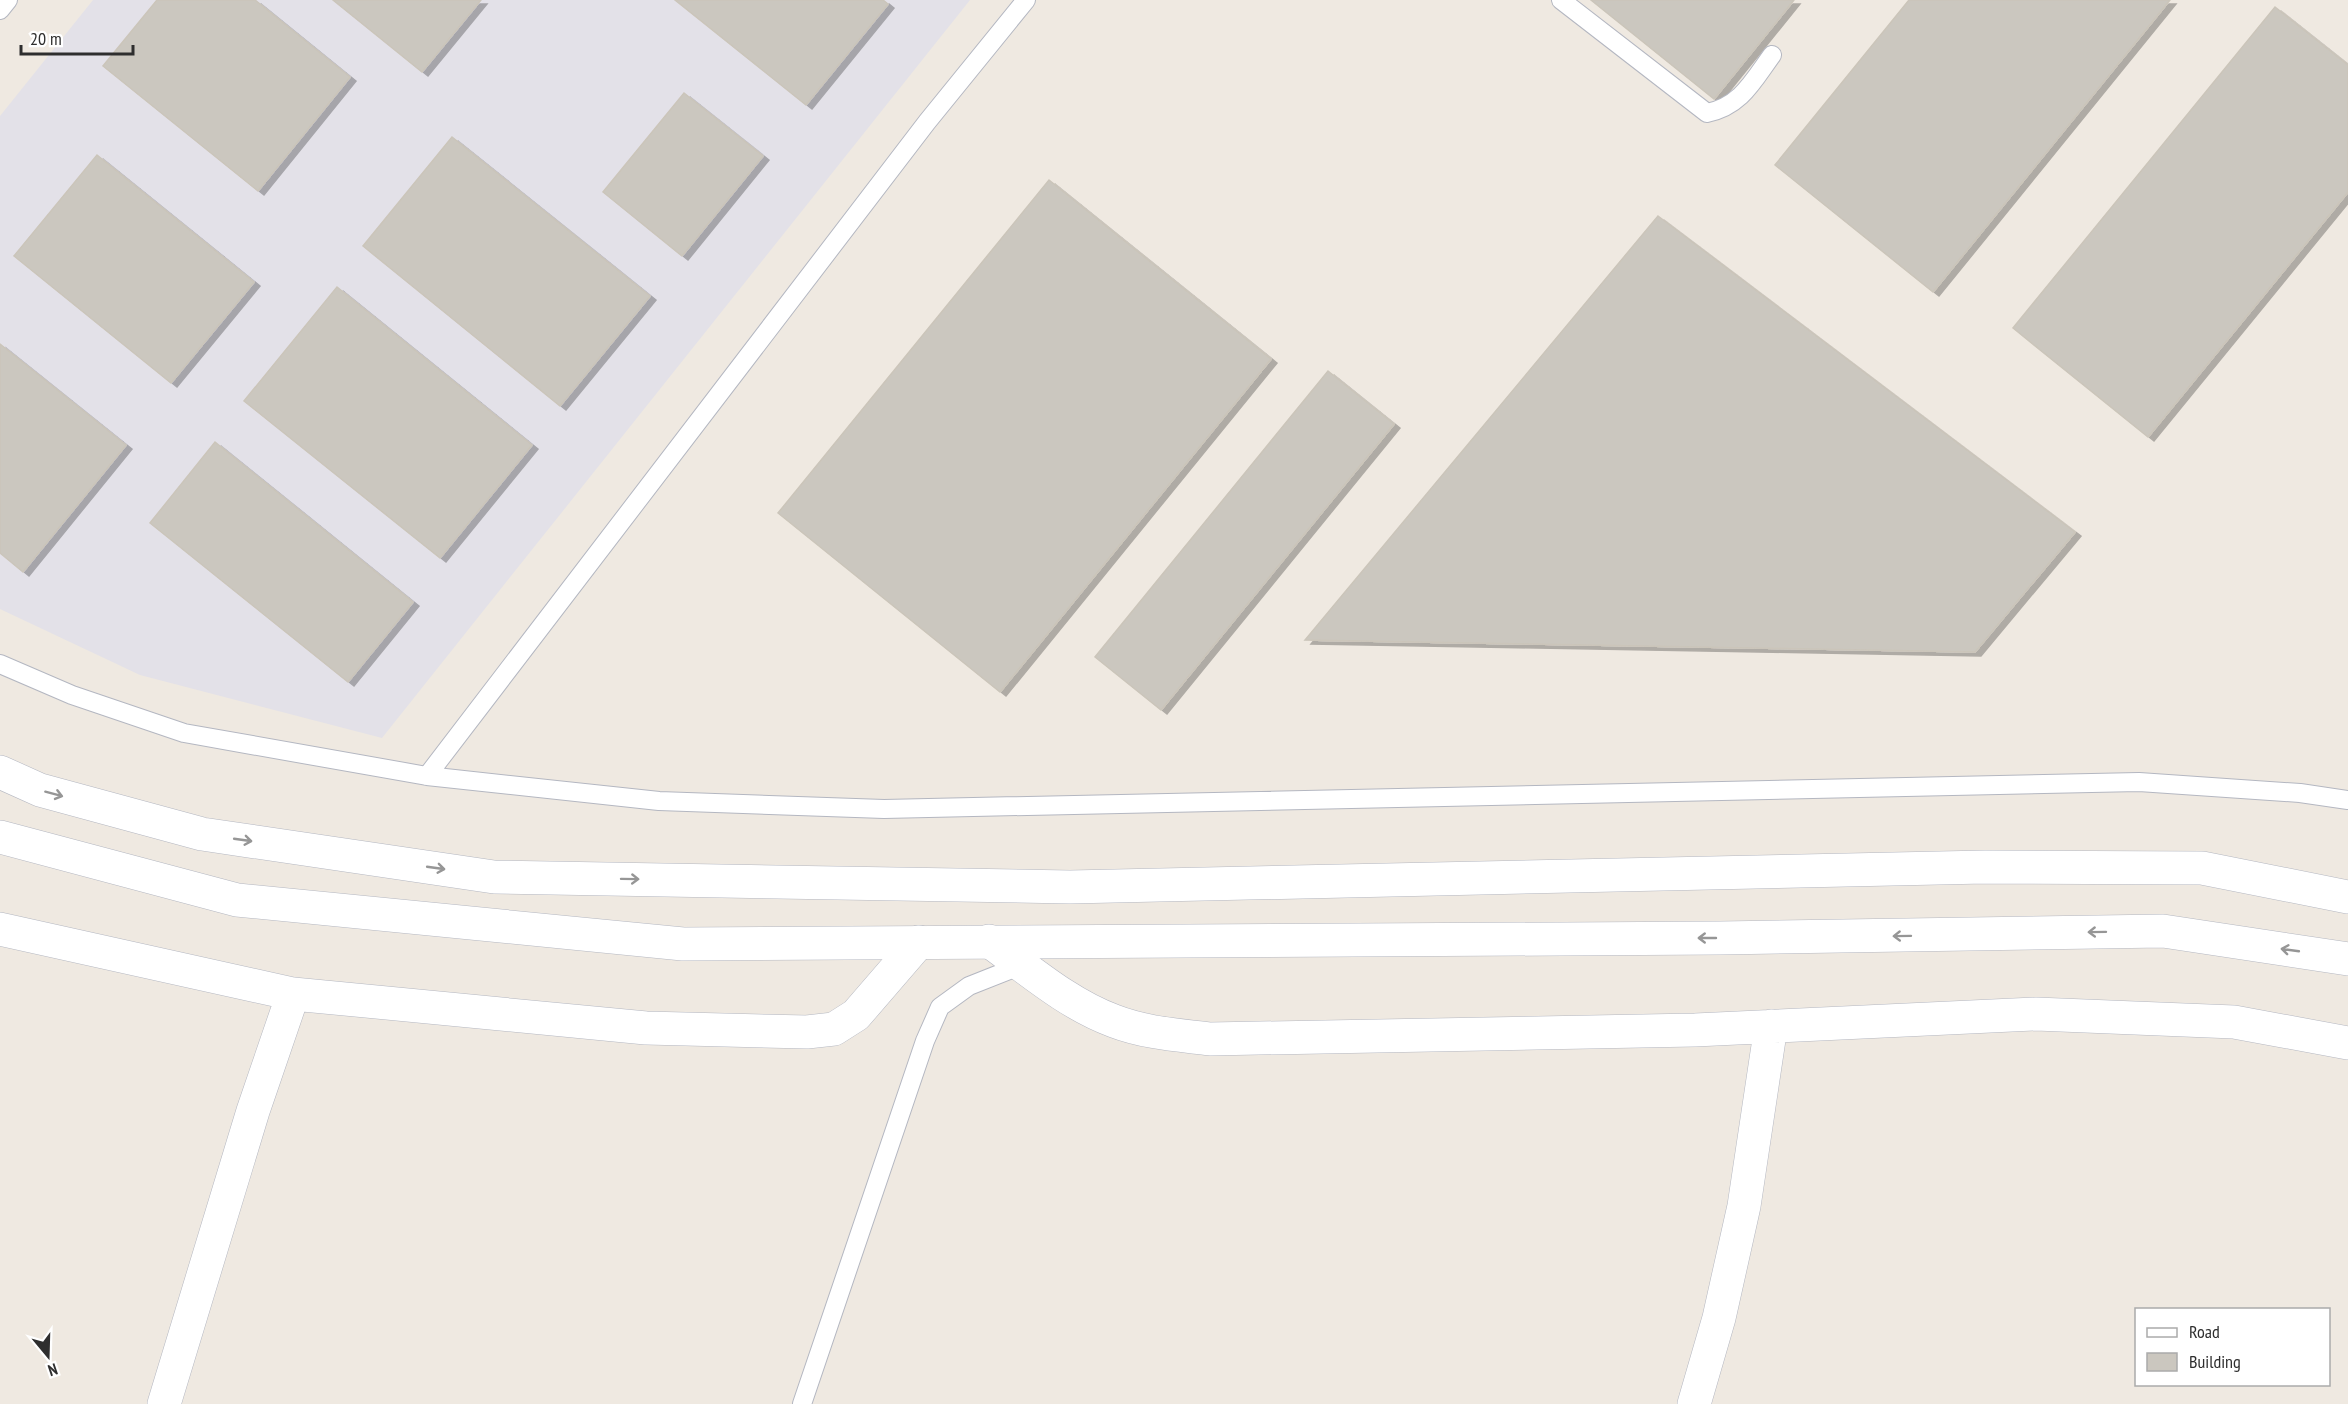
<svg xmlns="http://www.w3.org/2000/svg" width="2348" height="1404" viewBox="0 0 2348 1404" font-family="'PT Sans Narrow',sans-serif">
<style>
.industrial{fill:#e3e1e8}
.building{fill:#cbc7bf;stroke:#cbc5ba;stroke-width:1.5;filter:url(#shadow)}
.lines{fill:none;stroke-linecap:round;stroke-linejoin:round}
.lane-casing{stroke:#b4b7c1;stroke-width:20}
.street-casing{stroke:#b4b7c1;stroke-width:34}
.secondary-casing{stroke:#b4b7c1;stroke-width:34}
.lane{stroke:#fff;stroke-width:18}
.street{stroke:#fff;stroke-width:33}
.secondary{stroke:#fff;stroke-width:33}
.oneway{stroke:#969696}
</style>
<defs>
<filter id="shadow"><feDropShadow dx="6" dy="4" stdDeviation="0" flood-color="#0004"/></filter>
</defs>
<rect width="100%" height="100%" fill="#efe9e1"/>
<path class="industrial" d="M93 0H970L382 738 140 675 0 609V116Z"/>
<path class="building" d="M157 0H255L350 77 258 191 103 66Z
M333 0H481L422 72Z
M675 0H883L888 4 806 105Z
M1591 0H1794L1714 99Z
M1909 0H2170L1933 292 1775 165Z
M2275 7 2348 65V192L2148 437 2013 328Z
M684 93 763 156 682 256 603 192Z
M452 137 650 296 560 406 363 246Z
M97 155 254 282 171 383 14 256Z
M1049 180 1271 359 1000 692 778 513Z
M1658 216 2075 532 1975 652 1305 640Z
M337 287 532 445 440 558 244 401Z
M0 344 126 445 23 572 0 553Z
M1328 371 1394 424 1161 710 1095 657Z
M215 442 413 602 348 682 150 523Z"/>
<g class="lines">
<g class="lane-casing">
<path id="lane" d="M1561 0 1707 113C1741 106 1753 81 1772 55
M0 10 8 0
M0 664 72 695 184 733 427 776 659 801 884 809 2139 782 2300 793 2348 800
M427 776 927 122 1026 0
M802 1404 925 1041 940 1007 969 986 1022 965"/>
</g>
<g class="street-casing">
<path id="street" d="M0 929 293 994 646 1028 807 1032 834 1029 856 1015 919 942
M989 941C1029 970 1068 1004 1114 1021 1145 1033 1178 1035 1210 1039L1695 1030 2036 1014 2234 1022 2348 1043
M164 1404 253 1111 293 994
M1694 1404 1719 1318 1744 1206 1771 1026"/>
</g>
<g class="secondary-casing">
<path id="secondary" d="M0 772 40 790 202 834 494 877 1070 887 1985 867 2202 868 2348 897
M0 837 237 900 683 944 1720 938 2163 931 2348 959"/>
</g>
<use href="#lane" class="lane"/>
<use href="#street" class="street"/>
<use href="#secondary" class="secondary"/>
</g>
<defs><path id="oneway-shaft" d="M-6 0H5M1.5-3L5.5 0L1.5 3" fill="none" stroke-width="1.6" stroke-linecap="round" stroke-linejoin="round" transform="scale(1.5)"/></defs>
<g class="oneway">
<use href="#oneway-shaft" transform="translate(54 794) rotate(15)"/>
<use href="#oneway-shaft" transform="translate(243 840) rotate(8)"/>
<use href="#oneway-shaft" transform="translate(436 868) rotate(8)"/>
<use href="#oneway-shaft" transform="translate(630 879) rotate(1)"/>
<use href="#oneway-shaft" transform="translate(2097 932) rotate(179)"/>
<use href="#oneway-shaft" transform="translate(1902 936) rotate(179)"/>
<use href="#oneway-shaft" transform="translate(1707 938) rotate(180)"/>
<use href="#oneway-shaft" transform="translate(2290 950) rotate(-172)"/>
</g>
<rect x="2135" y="1308" width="195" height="78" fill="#ffffff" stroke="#ababab" stroke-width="1.5"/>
<rect x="2147" y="1328" width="30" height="9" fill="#ffffff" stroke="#ababab" stroke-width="1.5"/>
<text x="2189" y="1338" font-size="18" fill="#2e2e2e">Road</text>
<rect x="2147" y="1353" width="30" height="18" fill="#cbc7bf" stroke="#ababab" stroke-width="1.5"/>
<text x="2189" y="1368" font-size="18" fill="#2e2e2e">Building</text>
<g transform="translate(48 1356) rotate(161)" stroke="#ffffff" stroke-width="4.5" paint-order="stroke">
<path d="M0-4.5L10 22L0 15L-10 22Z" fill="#2e2e2e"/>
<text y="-9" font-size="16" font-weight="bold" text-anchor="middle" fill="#2e2e2e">N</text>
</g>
<path d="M21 45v9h112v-9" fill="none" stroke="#2e2e2e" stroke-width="3"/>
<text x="30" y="45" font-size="18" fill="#2e2e2e" stroke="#ffffff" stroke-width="4.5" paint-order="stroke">20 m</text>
</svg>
